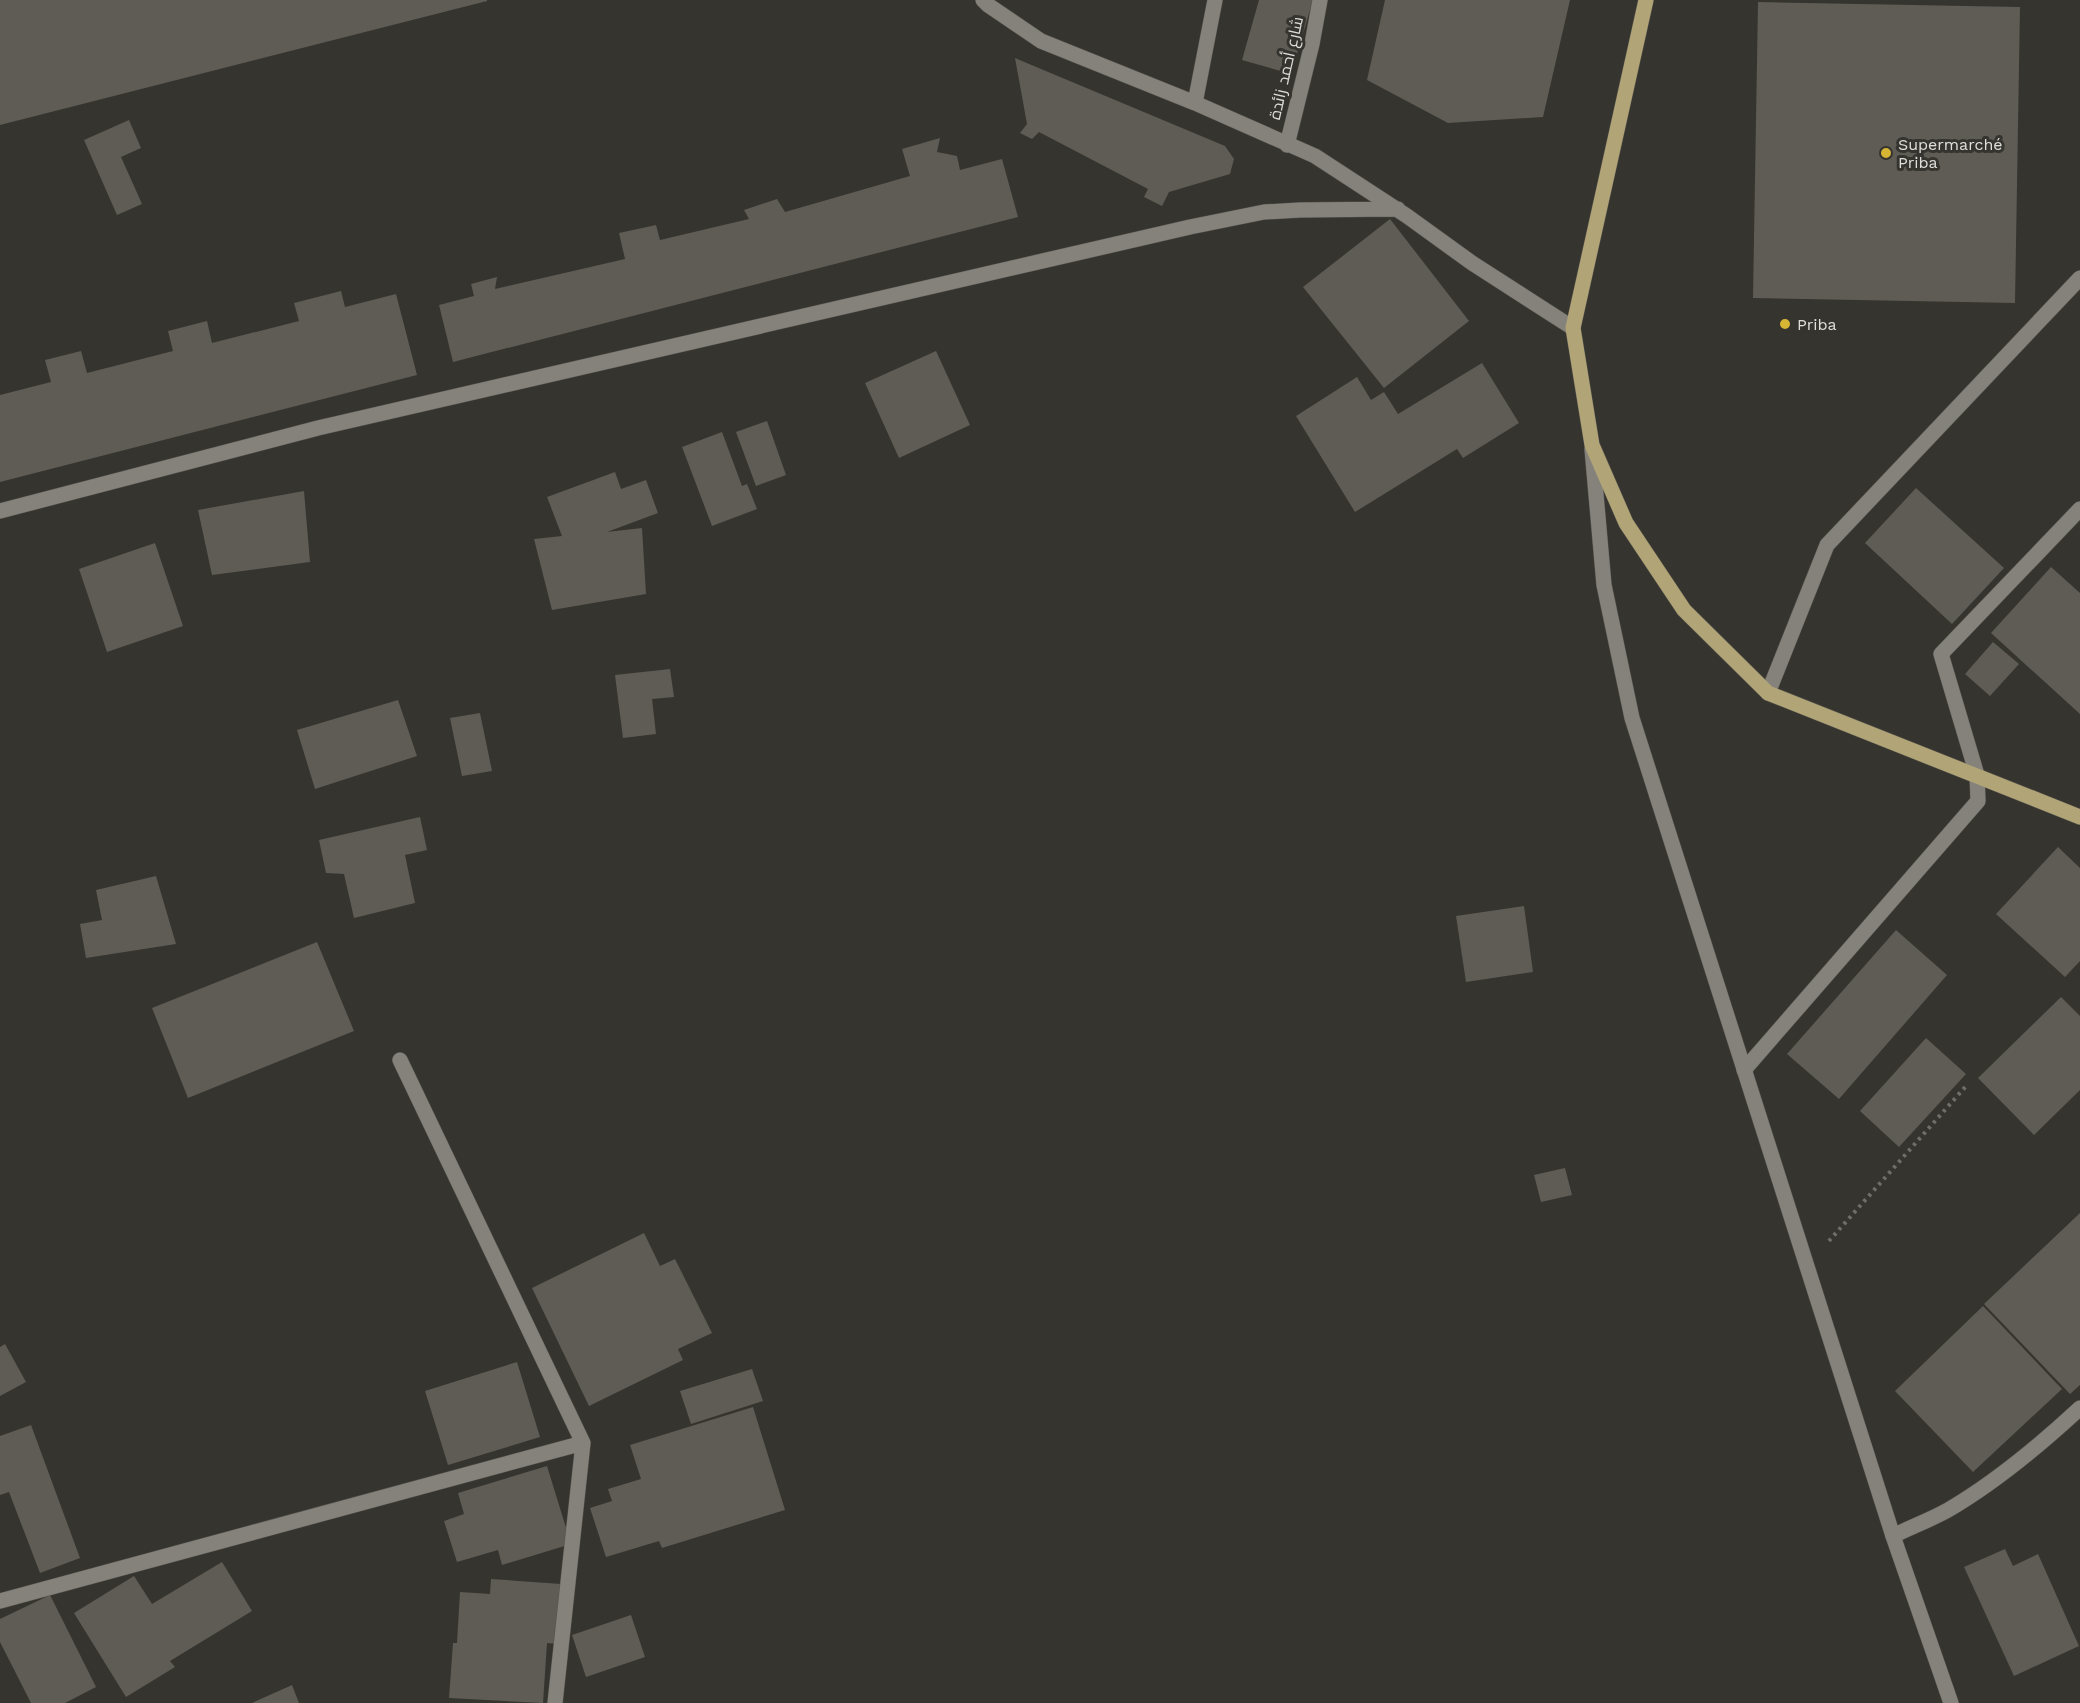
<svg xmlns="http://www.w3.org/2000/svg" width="2080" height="1703" viewBox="0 0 2080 1703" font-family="'Work Sans',Cairo,sans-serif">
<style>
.building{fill:#5e5c55}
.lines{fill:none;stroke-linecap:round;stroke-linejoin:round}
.service-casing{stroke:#54524d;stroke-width:16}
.minor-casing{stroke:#54524d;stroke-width:16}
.tertiary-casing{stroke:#54524d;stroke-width:16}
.primary-casing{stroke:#54524d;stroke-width:16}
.path{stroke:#706e68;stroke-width:4;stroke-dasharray:3 4.5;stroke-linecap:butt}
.service{stroke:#85827b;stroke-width:15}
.minor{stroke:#85827b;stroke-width:15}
.tertiary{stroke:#85827b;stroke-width:15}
.primary{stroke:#b1a476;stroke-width:15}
.poi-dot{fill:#d6b534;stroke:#36342e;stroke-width:2}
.labels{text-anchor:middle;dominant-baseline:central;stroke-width:6;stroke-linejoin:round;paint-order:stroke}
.street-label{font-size:16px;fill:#e0deda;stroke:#36342e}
.poi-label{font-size:16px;fill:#e0deda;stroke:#36342e;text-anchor:start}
</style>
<rect width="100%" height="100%" fill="#36342e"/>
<path class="building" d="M0 0H487V1L0 125Z
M1259 0H1313L1291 74 1242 60Z
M1385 0H1570L1543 117 1448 123 1367 80Z
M1758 2 2020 7 2015 303 1753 298Z
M1015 58 1225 146 1234 159 1230 174 1169 192 1162 206 1144 197 1148 189 1039 132 1032 139 1020 133 1027 124Z
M129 120 141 148 121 157 142 204 117 215 84 140Z
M940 138 937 152 957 156 960 170 1002 159 1018 217 453 362 439 305 474 296 471 284 497 277 495 289 625 259 619 233 656 225 660 240 749 219 744 210 777 199 785 212 910 176 902 149Z
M1390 219 1469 321 1384 388 1303 287Z
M341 291 345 307 396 294 417 375 0 482V395L51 382 45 360 81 351 87 373 173 351 168 331 207 321 212 343 299 321 294 303Z
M936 351 970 425 899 458 865 383Z
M1482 363 1519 423 1463 458 1457 449 1355 512 1296 416 1357 377 1371 400 1384 392 1398 414Z
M767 421 786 475 756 486 736 432Z
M722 432 742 486 747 484 757 509 712 526 682 447Z
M615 472 621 489 646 480 658 513 607 532 642 528 646 594 552 610 534 539 562 536 547 497Z
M1916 488 2004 568 1952 624 1865 543Z
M304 491 310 562 212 575 198 510Z
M155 543 183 626 107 652 79 569Z
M2051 567 2080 593V714L1991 633Z
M1993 642 2019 664 1990 696 1965 674Z
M670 669 674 697 652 699 656 734 623 738 615 675Z
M398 700 417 756 315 789 297 730Z
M480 713 492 771 462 776 450 718Z
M420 817 427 850 405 855 415 903 354 918 344 874 326 873 319 840Z
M2058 847 2080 868V961L2065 977 1996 914Z
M156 876 176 944 86 958 80 924 102 920 96 890Z
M1524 906 1533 972 1466 982 1456 916Z
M1896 930 1947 975 1839 1099 1787 1054Z
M317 942 354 1031 188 1098 152 1008Z
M2061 997 2080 1016V1090L2034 1135 1978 1078Z
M1926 1038 1966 1074 1899 1147 1860 1111Z
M1565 1168 1572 1195 1541 1202 1534 1175Z
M2080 1213V1385L2070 1394 1984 1304Z
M644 1233 660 1266 675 1259 712 1333 678 1349 683 1360 589 1406 532 1288Z
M1983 1306 2062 1389 1973 1472 1895 1391Z
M5 1344 26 1382 0 1396V1347Z
M517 1362 540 1437 448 1465 425 1391Z
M752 1369 763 1401 691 1424 680 1391Z
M753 1407 785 1510 662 1548 659 1541 606 1557 590 1508 612 1501 608 1489 641 1479 630 1445Z
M31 1425 80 1558 40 1573 9 1492 0 1495V1436Z
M547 1466 571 1544 502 1565 498 1550 457 1562 444 1521 464 1514 458 1493Z
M2005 1549 2013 1566 2038 1554 2079 1646 2014 1676 1964 1567Z
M222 1562 252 1611 170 1661 175 1667 126 1697 74 1613 134 1576 152 1604Z
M491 1579 561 1584 557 1644 547 1643 543 1703 449 1698 453 1643H457L460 1592 490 1594Z
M50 1595 96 1687 65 1703H31L0 1642V1619Z
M631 1615 645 1657 586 1677 572 1635Z
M292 1685 299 1703H252Z"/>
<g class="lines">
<g class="service-casing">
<path id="service" d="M1744 1070 1978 801 1977 775"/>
</g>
<g class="minor-casing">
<path id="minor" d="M983 0 988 5 1041 41 1195 103 1315 156 1407 216 1472 263 1573 328
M1195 103 1215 0
M1287 145 1312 44 1320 0
M0 511 318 428 1190 227 1264 212 1300 210 1398 209
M1768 693 1827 545 2080 278
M1977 775 1941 654 2080 509
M400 1060 583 1443 555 1703
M1893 1536C1911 1527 1930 1520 1948 1510 1996 1482 2039 1446 2080 1408
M0 1601 583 1443"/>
</g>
<g class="tertiary-casing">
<path id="tertiary" d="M1592 449 1604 585 1632 718 1893 1536 1951 1703"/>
</g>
<g class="primary-casing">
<path id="primary" d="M1646 0 1573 328 1592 445 1626 523 1684 610 1768 693 2080 817"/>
</g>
<path class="path" d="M1829 1241 1967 1085"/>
<use href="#service" class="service"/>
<use href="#minor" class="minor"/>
<use href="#tertiary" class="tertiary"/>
<use href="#primary" class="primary"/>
</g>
<g class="poi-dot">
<circle cx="1886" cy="153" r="6"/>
<circle cx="1785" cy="324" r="6"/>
</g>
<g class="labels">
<g class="street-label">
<text transform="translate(1286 68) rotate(-77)">شارع أحمد زائدة</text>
</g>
<g class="poi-label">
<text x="1898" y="144">Supermarché<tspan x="1898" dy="18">Priba</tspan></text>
<text x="1797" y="324">Priba</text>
</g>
</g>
</svg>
